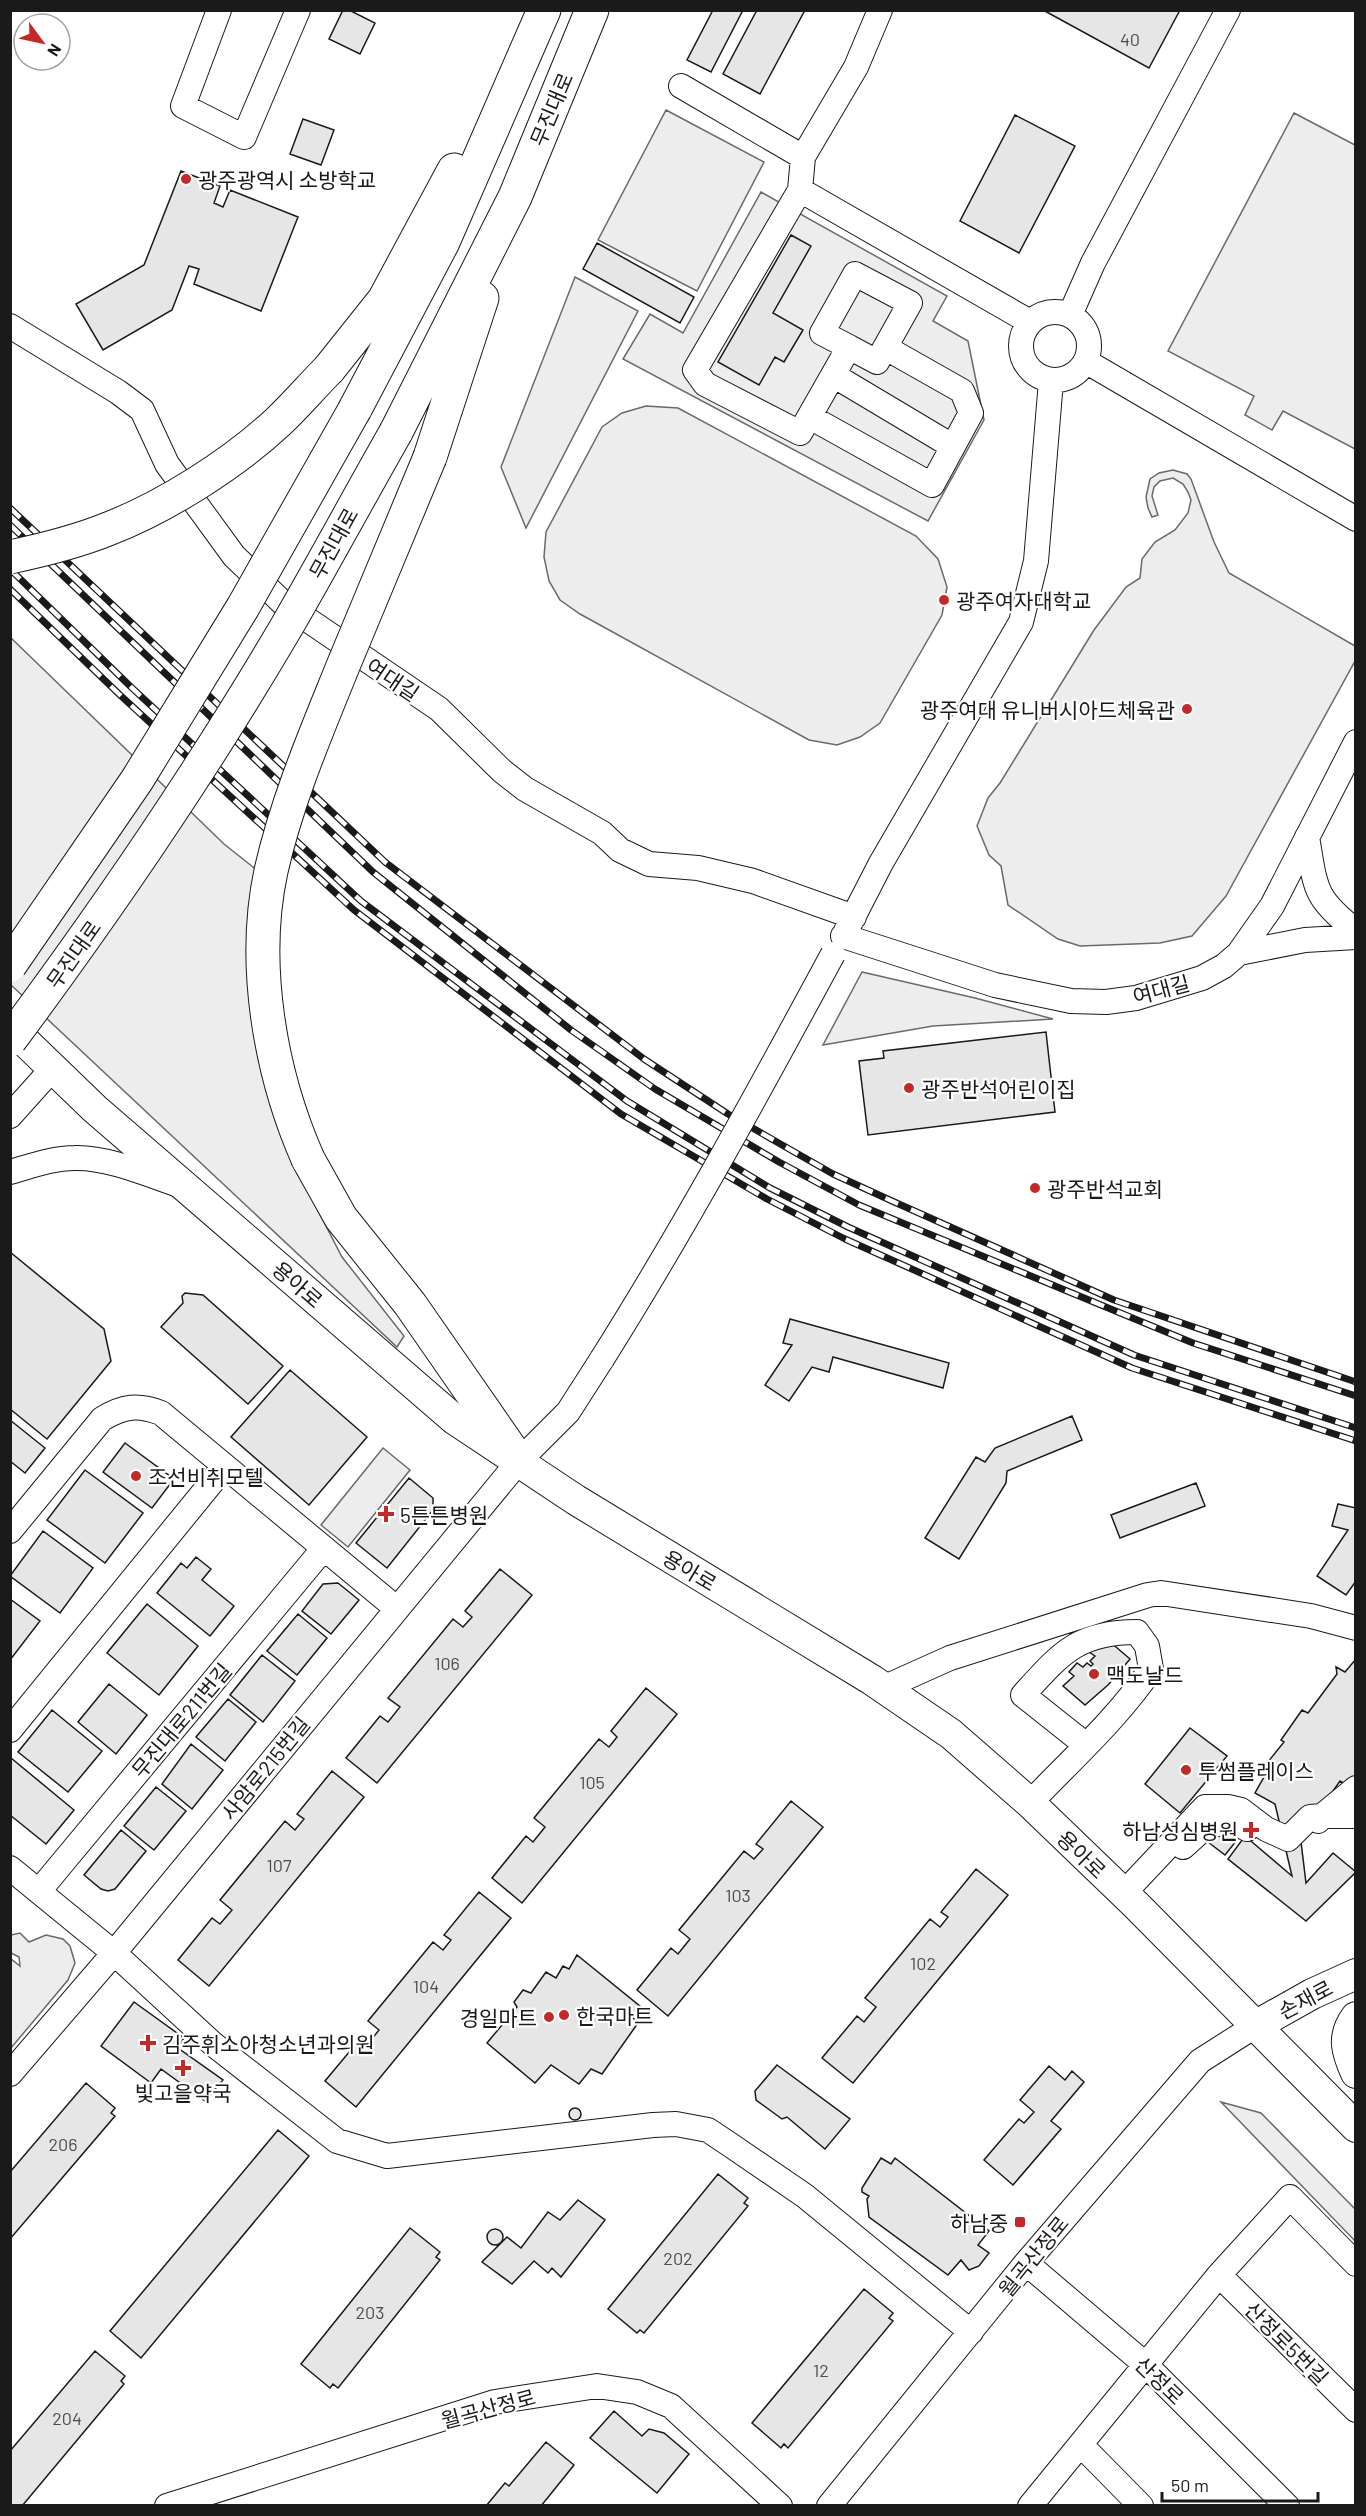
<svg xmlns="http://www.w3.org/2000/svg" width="1366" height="2516" viewBox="0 0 1366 2516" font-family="Barlow,'Noto Sans KR',sans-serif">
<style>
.built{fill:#ededed;stroke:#6a6a6a;stroke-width:1.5}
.building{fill:#e6e6e6;stroke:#1a1a1a;stroke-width:1.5}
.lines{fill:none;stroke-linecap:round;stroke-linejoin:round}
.minor-casing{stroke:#1a1a1a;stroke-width:26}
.major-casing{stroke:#1a1a1a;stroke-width:32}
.highway-casing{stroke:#1a1a1a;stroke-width:35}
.minor{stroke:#fff;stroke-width:24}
.major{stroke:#fff;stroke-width:30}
.highway{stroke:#fff;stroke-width:33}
.rail-casing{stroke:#1a1a1a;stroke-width:7}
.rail{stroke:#fff;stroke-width:4.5;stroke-dasharray:14;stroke-linecap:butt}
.minor-bridge-casing{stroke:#1a1a1a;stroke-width:26;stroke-linecap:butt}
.highway-bridge-casing{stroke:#1a1a1a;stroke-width:35;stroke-linecap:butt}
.minor-bridge{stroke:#fff;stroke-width:24}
.highway-bridge{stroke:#fff;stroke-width:33}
.poi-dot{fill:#c62828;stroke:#fff;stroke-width:2}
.labels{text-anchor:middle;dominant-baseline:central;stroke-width:4.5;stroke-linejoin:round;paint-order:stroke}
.number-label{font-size:18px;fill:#4d4d4d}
.street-label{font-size:21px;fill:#1a1a1a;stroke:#fff}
.poi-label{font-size:21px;fill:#1a1a1a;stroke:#fff;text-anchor:start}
</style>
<rect width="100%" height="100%" fill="#fff"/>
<path class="built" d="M666 110 764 162 697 291 598 240Z
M1294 113 1355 145V449L1283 411 1272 430 1245 415 1254 396 1168 351Z
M761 192 947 296 933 321 968 341 984 420 928 521 623 359 650 314 683 333Z
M575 277 638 311 526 528 501 467Z
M646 406 678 408 916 536 938 559 947 587 942 615 880 723 860 737 837 745 809 740 580 614 560 600 549 581 544 557 546 532 602 427 622 413Z
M1173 470 1187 474 1191 479 1214 542 1229 573 1355 646V661L1226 896 1192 936 1160 943 1080 946 1058 939 1008 905 1001 866 989 855 977 826 988 798 1000 783 1094 630 1126 587 1140 578 1142 559 1155 542 1175 530 1188 513 1191 500 1188 492 1183 484 1173 478 1160 481 1154 487 1152 496 1158 515 1152 517 1148 508 1146 497 1150 479 1159 473Z
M10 637 224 844 272 882 287 1134 313 1201 342 1257 404 1336 397 1347 11 985Z
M862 972 975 998 1053 1019 933 1026 823 1045Z
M383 1448 410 1470 348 1547 321 1525Z
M20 1933 29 1942 46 1935 63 1939 70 1946 75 1963 68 1980 11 2048V1959L20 1966 19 1957 11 1953V1935Z
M1221 2102 1261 2113 1355 2209V2241Z"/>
<path class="building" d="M343 10H349L375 23 360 54 329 39Z
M713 10H743L711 72 687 60Z
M757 10H805L760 94 723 74Z
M1043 10H1180L1149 68Z
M1015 115 1075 146 1019 253 960 221Z
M303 119 334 130 321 165 290 154Z
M181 171 220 186 214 203 223 207 230 190 298 217 261 311 194 284 199 269 189 266 172 310 103 350 76 304 144 265Z
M791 235 811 246 773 313 803 330 784 362 775 357 759 385 718 362Z
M597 243 694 297 680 323 583 269Z
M1046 1032 1055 1112 868 1135 859 1061 884 1058 883 1051Z
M10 1252 104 1329 111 1361 47 1439 10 1409Z
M185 1293 203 1295 283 1366 248 1404 161 1327 183 1303 182 1296Z
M790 1319 949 1363 943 1388 833 1357 829 1372 812 1367 789 1401 765 1385 792 1345 783 1343Z
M290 1370 367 1437 309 1505 231 1437Z
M1072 1416 1082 1440 1007 1471 1006 1483 959 1559 925 1538 976 1457 985 1462 995 1448Z
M10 1420 45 1448 25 1473 10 1461Z
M125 1443 174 1479 152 1508 103 1472Z
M85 1470 143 1513 105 1563 47 1520Z
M409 1478 433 1498V1510L387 1568 356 1543Z
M1196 1483 1205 1506 1120 1538 1111 1515Z
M1338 1504 1356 1508V1581L1346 1595 1317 1576 1348 1530 1332 1526Z
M43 1531 93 1568 60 1613 10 1576Z
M196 1557 211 1569 202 1580 234 1606 210 1636 157 1593 181 1563 187 1568Z
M500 1569 532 1595 377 1783 346 1758 380 1716 388 1722 400 1707 388 1698 453 1619 463 1627 472 1617 465 1611Z
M338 1583 359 1600 331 1634 302 1611 323 1584Z
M10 1599 40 1621 10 1660Z
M147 1604 198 1646 159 1695 107 1653Z
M298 1614 327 1638 297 1675 267 1651Z
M1109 1641 1130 1659 1108 1685 1085 1705 1063 1686 1074 1676 1069 1672 1077 1663 1083 1667 1087 1663 1091 1666 1093 1664 1090 1661 1095 1656 1089 1652Z
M262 1655 295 1681 263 1722 230 1695Z
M1356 1659V1784L1352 1788 1340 1781 1315 1817H1298L1306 1883 1333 1853 1356 1872 1306 1921 1228 1859 1245 1836 1292 1876 1275 1804 1255 1793 1264 1777 1263 1768 1284 1742 1281 1740 1302 1710 1308 1713 1337 1674 1336 1667 1345 1672Z
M109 1684 147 1715 116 1754 78 1722Z
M646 1688 677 1714 522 1903 492 1878 526 1836 533 1842 545 1827 534 1818 599 1739 609 1747 617 1737 611 1731Z
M228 1699 256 1722 225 1761 196 1737Z
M52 1710 102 1751 68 1792 18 1752Z
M1190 1728 1227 1756 1180 1813 1145 1784Z
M191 1744 223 1770 192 1809 162 1784Z
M11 1758 74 1810 46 1844 10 1815Z
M332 1771 364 1797 209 1986 178 1960 212 1918 220 1924 232 1910 220 1900 285 1821 295 1830 304 1819 297 1814Z
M156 1787 186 1811 154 1850 124 1826Z
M791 1801 823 1827 668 2016 637 1990 671 1948 678 1954 690 1939 679 1930 744 1851 754 1859 763 1849 756 1844Z
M1228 1828 1241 1835 1225 1855 1204 1839Z
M121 1830 146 1851 115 1889 108 1891 101 1889 84 1875Z
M976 1869 1008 1895 853 2083 822 2058 857 2016 864 2022 876 2007 865 1998 930 1919 940 1927 948 1917 941 1912Z
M479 1892 511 1918 356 2107 325 2081 360 2039 367 2045 379 2030 368 2021 433 1942 443 1950 451 1940 444 1935Z
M577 1955 641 2007 633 2018 638 2023 602 2074 591 2069 579 2084 551 2065 535 2083 487 2043 517 2007 514 2002 523 1990 531 1993 546 1972 556 1978 563 1966 569 1969Z
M134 2002 184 2038 178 2048 223 2080 205 2101 161 2069 151 2083 101 2046Z
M777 2065 850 2119 825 2149 787 2117 782 2119 756 2100 755 2091Z
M1049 2066 1065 2080 1072 2071 1084 2082 1051 2121 1061 2129 1013 2185 984 2160 1019 2119 1024 2123 1034 2112 1020 2100Z
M86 2083 115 2108 111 2113 115 2116 10 2239V2172Z
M569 2114a6 6 0 1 1 12 0a6 6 0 1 1-12 0Z
M278 2130 309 2156 141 2358 110 2331Z
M881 2158 891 2164 895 2158 989 2231 978 2245 989 2253 979 2266 969 2270 961 2260 948 2275 869 2217 867 2199 869 2196 862 2192V2188Z
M718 2174 748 2198 744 2203 748 2206 644 2333 640 2330 637 2333 608 2309Z
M578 2200 605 2220 561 2277 552 2268 548 2273 534 2261 512 2284 482 2262 507 2237 521 2248 548 2212 560 2220Z
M410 2228 440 2252 436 2257 440 2260 338 2388 333 2384 330 2388 301 2364Z
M487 2237a8 8 0 1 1 16 0a8 8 0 1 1-16 0Z
M864 2289 893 2313 889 2318 893 2321 788 2448 784 2444 781 2448 752 2423Z
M95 2351 125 2376 121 2381 124 2384 22 2506H10V2451Z
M614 2411 642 2436 649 2429 664 2433 689 2454 657 2493 590 2438Z
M546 2442 574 2465 541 2506H486L505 2483 509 2486Z"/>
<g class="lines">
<g class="minor-casing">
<path id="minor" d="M219 10 183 106 244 137 298 10
M681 86 803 157
M800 190 1030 322
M1021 346a34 34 0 1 1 68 0a34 34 0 1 1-68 0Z
M1070 315 1093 263 1228 10
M10 326 118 392 142 410 167 464 234 556 283 603 439 709 502 771 525 789 602 833 620 850 649 864 698 868 753 881 854 917
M849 347 822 333 855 274 910 303 877 362 849 347 800 433 705 384 695 370 800 190 803 157 856 67 880 10
M1087 362 1356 519
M833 375 952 446
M810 417 932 485 971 413 962 391 886 348
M1307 837C1316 889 1313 897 1356 931
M846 931 881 863 1021 622 1036 561 1051 381
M843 936 995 985 1071 1001 1106 1002 1136 998 1202 978 1224 966 1239 953 1272 906 1356 742
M1239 953 1305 940 1356 937
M10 1116 53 1068
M10 1172C31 1166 53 1158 75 1158 107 1157 149 1175 179 1185
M10 1531 102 1419C123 1406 138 1404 161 1413L396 1608
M883 1688 950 1658 1148 1595 1161 1593 1311 1616 1356 1628
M10 1730 225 1466
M1030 1803C1071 1760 1118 1718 1151 1669L1147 1646 1137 1632C1078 1632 1061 1653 1023 1695L1086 1745
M1318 1821 1322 1816H1356
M1183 1847 1203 1829 1231 1819 1247 1829
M10 1868 114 1953 213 2044 337 2141 387 2156 653 2125 676 2124 708 2130 729 2144 805 2196 971 2332
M39 1891 324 1548
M1123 1894 1205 1807H1228L1241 1810 1266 1829 1288 1839 1310 1817 1322 1816 1356 1788
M10 2074 114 1953 519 1461 568 1412 602 1359
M1026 2263 1146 2365 1287 2506
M1219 2275 1356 2410
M1081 2445 1141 2506
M167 2506 495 2402 597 2386 637 2392 671 2406 780 2506
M829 2506 1026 2263 1200 2061 1255 2026
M1030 2506 1219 2275 1290 2197 1356 2264"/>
</g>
<g class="major-casing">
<path id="major" d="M10 1027 95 1109 454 1419 576 1500 872 1680 951 1734 1030 1803 1135 1904 1356 2127
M1356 2017C1341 2037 1347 2053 1356 2073
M1255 2026 1312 1994 1356 1974"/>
</g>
<g class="highway-casing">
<path id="highway" d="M329 369 384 300 454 170
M355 409 443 242 544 10
M396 432 515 197 592 10
M430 457 482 298
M308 1159 341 1218 410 1304 519 1461"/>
</g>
<use href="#minor" class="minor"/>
<use href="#major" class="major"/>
<use href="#highway" class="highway"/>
<g class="rail-casing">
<path id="rail" d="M10 508 385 862 644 1059 728 1114 833 1174 892 1201 1114 1300 1356 1382
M10 525 373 872 571 1030 655 1089 779 1162 859 1205 1193 1343 1356 1396
M10 569 131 687 361 901 627 1101 770 1188 848 1227 1134 1355 1356 1428
M10 589 120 695 354 910 621 1114 767 1199 845 1239 1132 1368 1356 1441"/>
</g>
<use href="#rail" class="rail"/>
<g class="minor-bridge-casing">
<path id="minor-bridge" d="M602 1359C685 1227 759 1091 833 954"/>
</g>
<g class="highway-bridge-casing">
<path id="highway-bridge" d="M10 557C43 550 76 542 108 529 165 507 233 464 278 422 296 405 312 386 329 369
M10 965 137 780 243 607 355 409
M10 1040C109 907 203 769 287 626 324 562 359 497 396 432
M308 1159C270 1073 251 964 271 871 287 800 316 733 343 666 372 597 401 527 430 457"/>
</g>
<use href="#minor-bridge" class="minor-bridge"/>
<use href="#highway-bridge" class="highway-bridge"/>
</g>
<g class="poi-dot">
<circle cx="186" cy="179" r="6"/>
<circle cx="944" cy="600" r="6"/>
<circle cx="1187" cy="709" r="6"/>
<circle cx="909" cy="1088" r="6"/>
<circle cx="1035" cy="1188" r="6"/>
<circle cx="136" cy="1476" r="6"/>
<path d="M383 1505h6v6h6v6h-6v6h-6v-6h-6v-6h6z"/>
<circle cx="1094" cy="1674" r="6"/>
<circle cx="1186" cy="1770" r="6"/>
<path d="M1248 1821h6v6h6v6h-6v6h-6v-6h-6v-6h6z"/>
<circle cx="564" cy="2015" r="6"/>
<circle cx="549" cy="2017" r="6"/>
<path d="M145 2034h6v6h6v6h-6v6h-6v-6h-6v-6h6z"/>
<path d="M180 2059h6v6h6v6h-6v6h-6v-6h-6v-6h6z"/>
<rect x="1014" y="2216" width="12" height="12" rx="3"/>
</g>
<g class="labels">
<g class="number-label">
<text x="1130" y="39">40</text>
<text x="447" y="1663">106</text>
<text x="592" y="1782">105</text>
<text x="279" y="1865">107</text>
<text x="738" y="1895">103</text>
<text x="923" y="1963">102</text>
<text x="426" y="1986">104</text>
<text x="63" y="2144">206</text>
<text x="678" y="2258">202</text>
<text x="370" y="2312">203</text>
<text x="821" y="2370">12</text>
<text x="67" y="2418">204</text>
</g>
<g class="street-label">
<text transform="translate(551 109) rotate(-67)">무진대로</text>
<text transform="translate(333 543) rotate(-61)">무진대로</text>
<text transform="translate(393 679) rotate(34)">여대길</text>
<text transform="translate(73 954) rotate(-55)">무진대로</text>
<text transform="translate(1161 989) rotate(-15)">여대길</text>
<text transform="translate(298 1284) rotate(41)">용아로</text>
<text transform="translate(690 1570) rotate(31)">용아로</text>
<text transform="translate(181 1720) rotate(-50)">무진대로211번길</text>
<text transform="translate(265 1768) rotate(-51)">사암로215번길</text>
<text transform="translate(1082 1854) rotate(44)">용아로</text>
<text transform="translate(1305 1999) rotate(-28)">손재로</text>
<text transform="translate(1033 2256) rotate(-51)">월곡산정로</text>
<text transform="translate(1287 2343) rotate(45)">산정로5번길</text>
<text transform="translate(1160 2380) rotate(44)">산정로</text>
<text transform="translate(488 2408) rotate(-15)">월곡산정로</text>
</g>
<g class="poi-label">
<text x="198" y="179">광주광역시 소방학교</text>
<text x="956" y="600">광주여자대학교</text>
<text x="1175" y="709" text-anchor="end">광주여대 유니버시아드체육관</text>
<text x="921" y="1088">광주반석어린이집</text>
<text x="1047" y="1188">광주반석교회</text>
<text x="148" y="1476">조선비취모텔</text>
<text x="400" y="1514">5튼튼병원</text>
<text x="1106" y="1674">맥도날드</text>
<text x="1198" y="1770">투썸플레이스</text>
<text x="1238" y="1830" text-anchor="end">하남성심병원</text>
<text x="576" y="2015">한국마트</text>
<text x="537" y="2017" text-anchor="end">경일마트</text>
<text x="162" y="2043">김주휘소아청소년과의원</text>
<text x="183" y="2092" text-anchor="middle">빛고을약국</text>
<text x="1008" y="2222" text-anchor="end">하남중</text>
</g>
</g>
<rect width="1366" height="2516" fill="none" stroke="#1a1a1a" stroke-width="24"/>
<g transform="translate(42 42) rotate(123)"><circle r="28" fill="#ffffff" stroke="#a3a3a3" stroke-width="1.5"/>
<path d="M0-4.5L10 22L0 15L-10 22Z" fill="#c62828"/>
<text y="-9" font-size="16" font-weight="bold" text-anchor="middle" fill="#1a1a1a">N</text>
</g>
<path d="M1162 2492v9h156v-9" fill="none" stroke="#1a1a1a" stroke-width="3"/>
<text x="1171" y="2492" font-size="18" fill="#1a1a1a" stroke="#ffffff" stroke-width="4.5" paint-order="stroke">50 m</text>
</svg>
